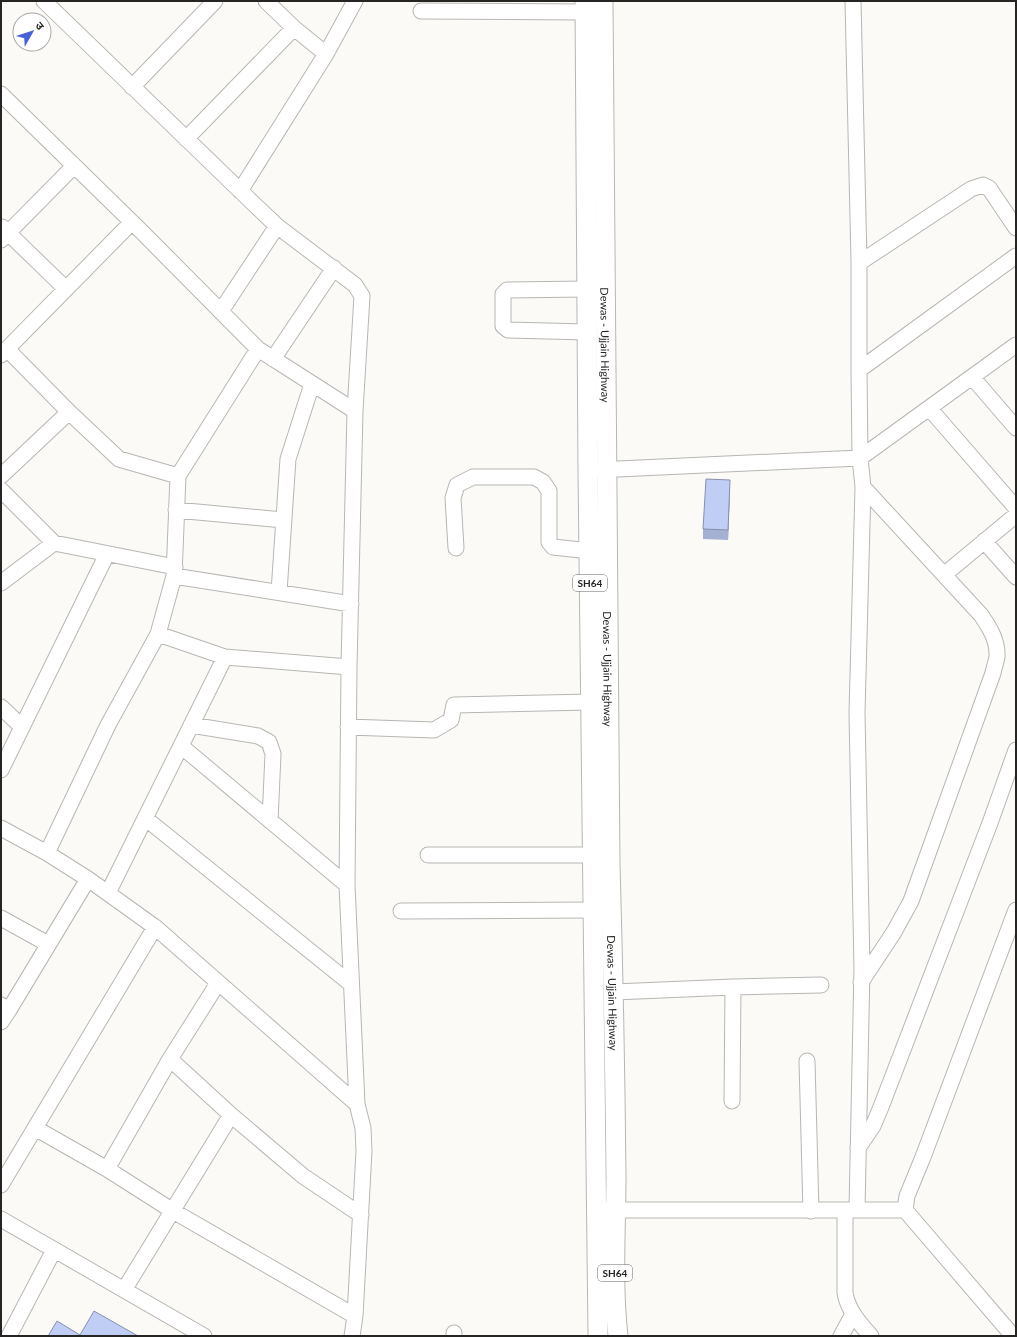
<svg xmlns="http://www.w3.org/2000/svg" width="1017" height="1337" viewBox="0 0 1017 1337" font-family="Lato,'Noto Sans Devanagari',sans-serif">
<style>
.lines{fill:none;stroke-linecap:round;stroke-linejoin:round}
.minor-casing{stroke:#b7b6b3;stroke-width:17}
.major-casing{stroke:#b7b6b3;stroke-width:21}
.minor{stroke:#fff;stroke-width:15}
.major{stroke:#fff;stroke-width:19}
.wall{fill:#a5b1d3}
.shaded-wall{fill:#8690ac}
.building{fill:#c0cef5;stroke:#8690ac}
.labels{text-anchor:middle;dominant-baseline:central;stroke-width:3;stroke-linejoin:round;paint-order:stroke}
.shield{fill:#fff;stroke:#676666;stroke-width:1}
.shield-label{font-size:10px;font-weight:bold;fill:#262524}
.street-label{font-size:11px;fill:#262524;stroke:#fff}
</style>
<rect width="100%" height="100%" fill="#fcfaf7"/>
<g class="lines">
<g class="minor-casing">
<path id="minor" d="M44 1 256 206 277 226 355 285 362 296 355 411
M266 1 294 28 326 54
M853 1 859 261V370L860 458 863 487 981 615C990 628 998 641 997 657 996 662 994 668 993 673L911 901 894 932 861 982
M421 11 585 12
M132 87 215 1
M1 94 141 231 258 349 355 411 349 667 347 885 357 1104
M186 139 294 28
M240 191 326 54 355 1
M2 227 66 289
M1 240 74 166
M859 263 971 189 983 185 989 188 1016 228
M586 289 507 290 503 294V326L508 330 587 332
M221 311 277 226
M7 349 69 412 119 459 178 476
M1 355 132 222
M273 359 334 268
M859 370 1016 256
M972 377 1016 428
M929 408 1016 508
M596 470 860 458 1016 345
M1 476 69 412
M1 490 54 543
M176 510 283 520
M984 541 1016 577
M456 548 453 498 457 485 473 477H534L543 482 549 491V542L553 547 590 551
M945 574 1016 515
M174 576 351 604
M1 583 54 543 175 567
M279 592 288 459 312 384
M158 634 225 657 349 667
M1 707 22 727
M191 725 258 736 269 742 273 754 270 821
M348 727 434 730 451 720 454 705 591 702
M181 746 347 885
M1 770 107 554
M145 818 351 984
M1 828 47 853 88 879 155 927
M47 853 108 725 158 634 174 576 178 476 258 349
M428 855H592
M108 893 225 657
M401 911 593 910
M1 918 48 944
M614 992 733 987 821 985
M1 1005 9 1010 88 879
M1 1022 9 1010
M170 1059 231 1115 303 1176 361 1215
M807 1061 811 1211
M732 1101 733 987
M35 1128 107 1169 173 1211 355 1316
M858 1148 873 1126 881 1107 990 823 1016 750
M107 1169 170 1059 218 983
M1 1185 155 927 357 1104 363 1128 364 1151 355 1316 352 1336
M605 1210H905
M857 1210 862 968 857 713 863 487
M845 1211V1293C848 1310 859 1323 871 1336
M1 1219 204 1336
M124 1290 231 1115
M9 1336 54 1250
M454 1336V1333
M841 1336 853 1314
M1013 1336 905 1210 907 1196 923 1157 1016 910"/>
</g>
<g class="major-casing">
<g id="major">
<path d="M585 1 588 471 598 1336"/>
<path id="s1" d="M603 1 610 864C613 968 615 1072 616 1176 616 1229 612 1283 618 1336"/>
</g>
</g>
<use href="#minor" class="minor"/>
<use href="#major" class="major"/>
</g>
<path class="wall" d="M730 490 728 540 703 539V529Z"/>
<path class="shaded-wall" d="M730 480V490L728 540V530Z"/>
<path class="building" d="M706 479 730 480 728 530 703 529Z
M94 1311 138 1336H48L57 1321 80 1335Z"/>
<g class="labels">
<g class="shield">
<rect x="573" y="575" width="34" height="16" rx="3"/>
<rect x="598" y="1265" width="34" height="16" rx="3"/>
</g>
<g class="shield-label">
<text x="590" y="583">SH64</text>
<text x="615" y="1273">SH64</text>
</g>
<g class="street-label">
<text stroke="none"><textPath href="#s1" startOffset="344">Dewas - Ujjain Highway</textPath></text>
<text stroke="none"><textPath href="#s1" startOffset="668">Dewas - Ujjain Highway</textPath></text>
<text stroke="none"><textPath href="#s1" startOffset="992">Dewas - Ujjain Highway</textPath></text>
</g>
</g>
<rect width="1017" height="1337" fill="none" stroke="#262524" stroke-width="4"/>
<g transform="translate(32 32) rotate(51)"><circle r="19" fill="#ffffff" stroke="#a8a8a7"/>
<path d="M0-3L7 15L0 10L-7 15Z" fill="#4961d6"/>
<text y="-6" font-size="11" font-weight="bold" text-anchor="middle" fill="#262524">उ</text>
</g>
</svg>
